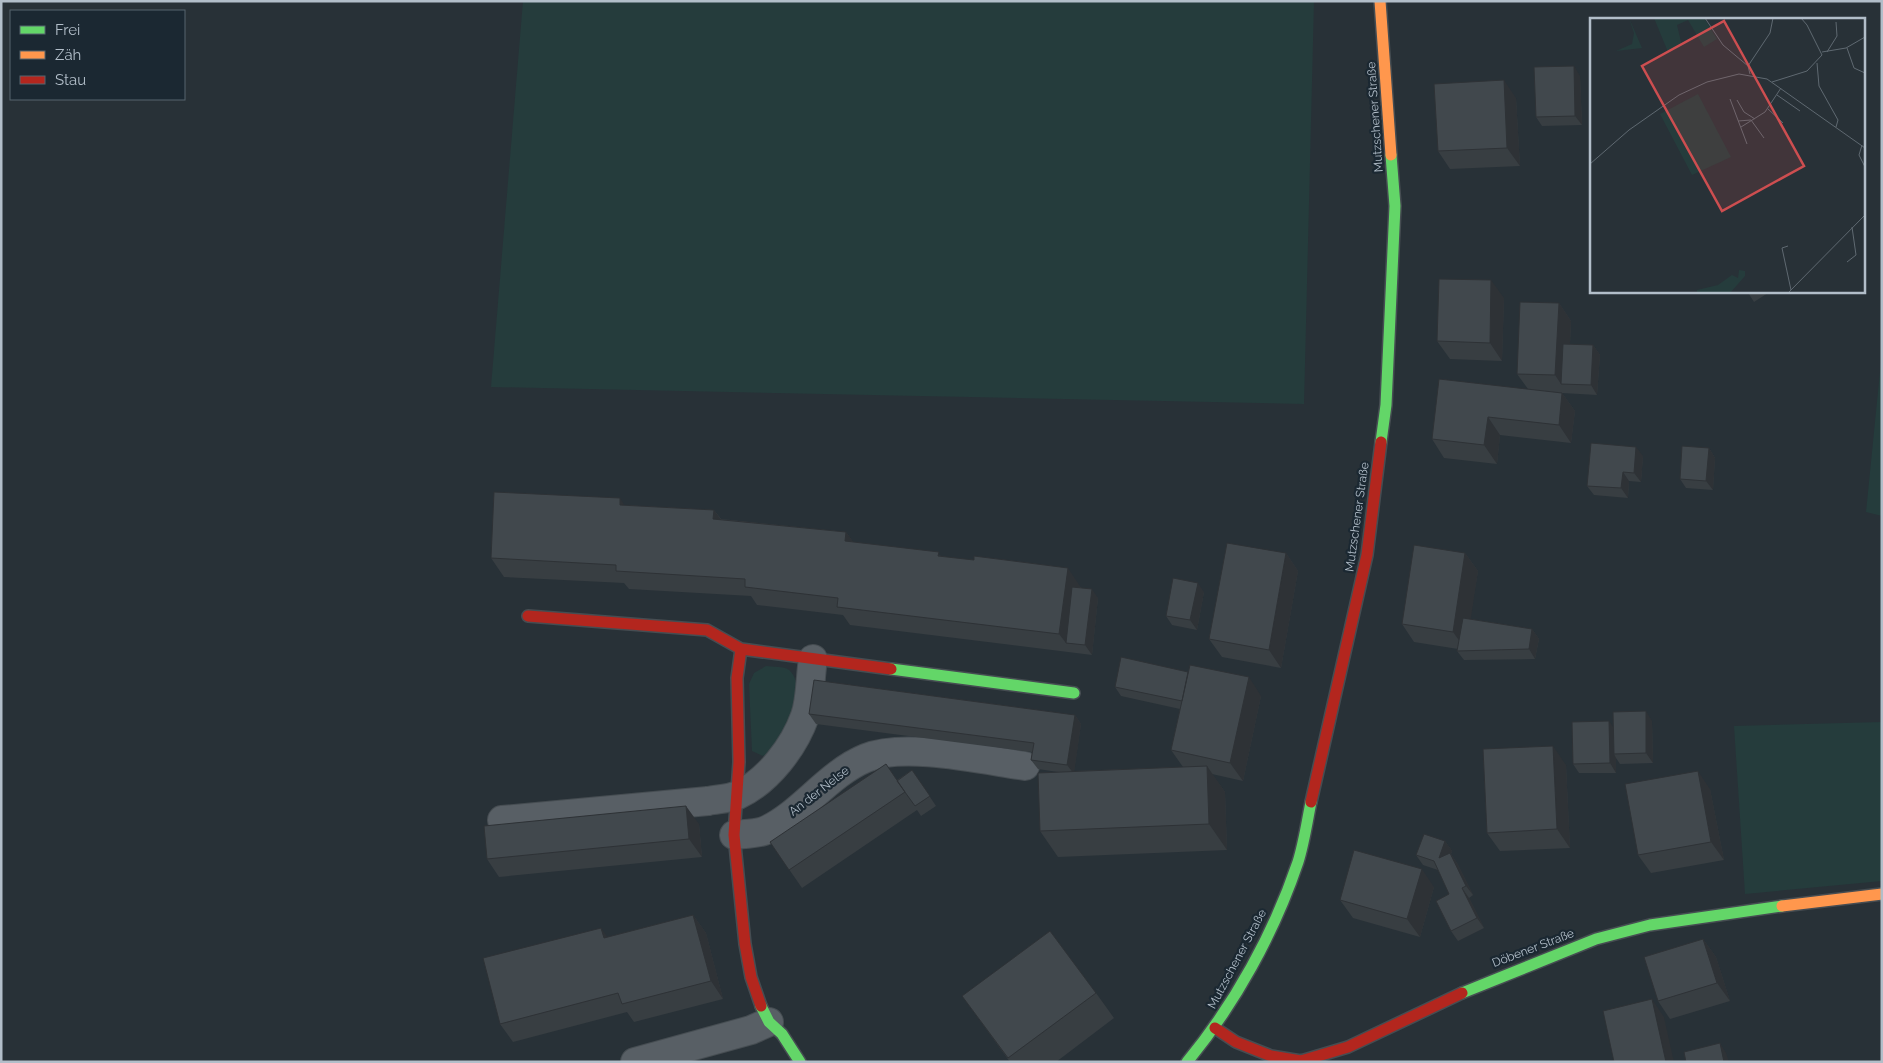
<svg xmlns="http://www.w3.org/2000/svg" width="1883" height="1063" viewBox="0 0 1883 1063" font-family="Raleway,sans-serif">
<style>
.green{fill:#253c3c}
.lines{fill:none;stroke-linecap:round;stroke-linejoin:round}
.street-casing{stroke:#464d52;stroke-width:30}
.fast-casing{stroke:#464d52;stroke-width:14}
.slow-casing{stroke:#464d52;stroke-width:14}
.jam-casing{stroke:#464d52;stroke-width:14}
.street{stroke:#585f65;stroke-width:28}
.fast{stroke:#63d668;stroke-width:11}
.slow{stroke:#ff974d;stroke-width:11}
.jam{stroke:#b3261e;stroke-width:11}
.wall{fill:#383e42}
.shaded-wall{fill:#2e3236}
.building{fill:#41484d;stroke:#2e3236}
.labels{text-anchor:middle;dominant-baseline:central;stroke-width:4.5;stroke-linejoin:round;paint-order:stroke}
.street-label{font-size:12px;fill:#b2bec9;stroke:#1b2832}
.inset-road{fill:none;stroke:#5f6971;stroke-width:1}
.view{fill:#cd4e50;fill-opacity:0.15;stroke:#cd4e50;stroke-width:2.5}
.inset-edge{fill:none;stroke:#b2bec9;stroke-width:2.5}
</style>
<rect width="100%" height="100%" fill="#283137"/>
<path class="green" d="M523 1H1314L1304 404 491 387Z
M1882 352V516L1866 512Z
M766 666C773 667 784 666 789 670 802 681 798 711 792 726 786 738 774 751 763 756L752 751 749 684 754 673Z
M1882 722V881L1745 894 1734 726Z"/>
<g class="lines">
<g class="street-casing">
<path id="street" d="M502 820 708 801C717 799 729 799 738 795 768 781 794 747 805 716 811 699 810 677 813 659
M734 835C743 834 755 834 764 831 800 816 827 774 866 758 905 742 983 760 1025 766
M635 1062 751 1030 769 1022"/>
</g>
<g class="fast-casing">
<path id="fast" d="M1381 442 1386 405 1395 206 1391 155
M891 669 1074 693
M1462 993 1596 939 1650 925 1782 906
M761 1006 769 1022 782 1034 800 1062
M1187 1062C1235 1004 1274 933 1298 862 1304 843 1307 822 1311 802"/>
</g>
<g class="slow-casing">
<path id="slow" d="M1380 1 1391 155
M1782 906 1882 894"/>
</g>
<g class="jam-casing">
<path id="jam" d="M528 616 707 630 741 649 891 669
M741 649 737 678 739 762 734 835 745 944 751 977 761 1006
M1311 802 1367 555 1381 442
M1215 1028 1236 1042 1271 1056 1301 1061 1348 1047 1462 993"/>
</g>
<use href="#street" class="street"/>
<use href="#fast" class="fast"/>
<use href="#slow" class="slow"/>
<use href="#jam" class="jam"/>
</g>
<path class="wall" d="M1580 76 1582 125 1542 126 1536 117Z
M1516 98 1520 166 1450 169 1438 151Z
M1747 291H1771L1754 302Z
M1504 298 1502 361 1450 359 1437 341Z
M1559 303 1571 321 1570 344 1593 345 1600 355 1597 395 1562 393 1575 411 1571 443 1500 435 1497 464 1444 458 1432 439 1528 389 1517 374Z
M1709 448 1715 458 1713 490 1686 488 1680 479Z
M1643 456 1641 482 1629 481 1628 498 1594 495 1587 486Z
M624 505 714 510 721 519 846 532 853 542 942 556 1080 586V587L1098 598 1092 655 850 625 843 615 757 605 751 596 629 589 624 583 504 577 491 558Z
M1286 553 1298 571 1281 668 1222 657 1209 639Z
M1465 553 1478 571 1470 619 1532 629 1539 639 1535 659 1464 660 1457 651 1458 649 1414 642 1402 624Z
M1204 592 1197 630 1172 625 1166 616Z
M1115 687 1261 696 1243 781 1212 774 1225 792 1227 850 1058 857 1040 831 1058 772 1038 769 1031 760 1032 752 816 724 809 714 1075 715 1081 724 1074 771 1183 767 1171 750 1180 709 1121 696Z
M1652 721 1653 763 1620 764 1616 758V773H1579L1573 764 1613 727Z
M1566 765 1570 848 1500 851 1487 833Z
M912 770 936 806 921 816 917 810 802 888 770 842 897 780Z
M1710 789 1724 860 1651 873 1638 855Z
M699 824 702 857 499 877 487 859Z
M1445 841 1452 851 1451 854 1457 863 1473 895 1469 898 1484 928 1458 941 1451 931 1449 894 1438 870 1423 865 1416 855Z
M1434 887 1420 937 1353 918 1340 900Z
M693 915 706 933 723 999 634 1022 627 1012 513 1042 500 1024 608 937Z
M1703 939 1716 957 1730 1001 1670 1019 1658 1001Z
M1096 993 1114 1018 1056 1062H1010L962 996Z"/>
<path class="shaded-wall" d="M1574 66 1580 76 1582 125 1575 116Z
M1504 80 1516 98 1520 166 1507 148Z
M1491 280 1504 298 1502 361 1490 343Z
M1559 303 1571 321 1568 384H1561L1555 375Z
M1593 345 1600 355 1597 395 1591 385Z
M1562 393 1575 411 1571 443 1559 425Z
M1488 417 1500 435 1497 464 1484 445Z
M1636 447 1643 456 1641 482 1634 473Z
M1709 448 1715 458 1713 490 1706 481Z
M1623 472 1629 481 1628 498 1621 488Z
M620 498 632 517 620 505Z
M714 510 727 528 713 519Z
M846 532 859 550 845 541Z
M1286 553 1298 571 1281 668 1269 650Z
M1465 553 1478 571 1466 650 1453 632Z
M1068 568 1080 586 1073 644 1066 643 1059 634Z
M1198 583 1204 592 1197 630 1190 620Z
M1092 589 1098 598 1092 655 1085 645Z
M1532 629 1539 639 1535 659 1529 649Z
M1249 677 1261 696 1243 781 1230 763Z
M1646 711 1652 721 1653 763 1646 753Z
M1075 715 1081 724 1074 774 1067 765Z
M1609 721 1616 731 1614 754 1616 758V773L1610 763Z
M1553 746 1566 765 1570 848 1557 829Z
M1207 766 1225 792 1227 850 1209 824Z
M1698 771 1710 789 1724 860 1711 842Z
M686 806 699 824 702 857 689 839Z
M1445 841 1452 851 1451 854 1457 863 1473 895 1466 886 1439 858Z
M1422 869 1434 887 1420 937 1407 919Z
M1462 888 1469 898 1484 928 1477 918Z
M693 915 706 933 723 999 711 981Z
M601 928 614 946 604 938Z
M1703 939 1716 957 1730 1001 1717 983Z
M1652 999 1664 1017 1674 1062H1666Z
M1720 1043 1726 1053 1729 1062H1724Z"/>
<path class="building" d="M1574 66 1575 116 1536 117 1534 67Z
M1504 80 1507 148 1438 151 1434 84Z
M1439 279 1491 280 1490 343 1437 341Z
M1520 302 1559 303 1555 375 1517 374Z
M1563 344 1593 345 1591 385 1561 384Z
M1439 379 1562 393 1559 425 1488 417 1484 445 1432 439Z
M1591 443 1636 447 1634 473 1623 472 1621 488 1587 486Z
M1682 446 1709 448 1706 481 1680 479Z
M494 492 620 498V505L714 510 713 519 846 532 845 541 939 552 938 556 974 560V556L1068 568 1059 634 837 607 838 598 745 587V579L616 571V565L491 558Z
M1227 543 1286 553 1269 650 1209 639Z
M1414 545 1465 553 1453 632 1402 624Z
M1173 578 1198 583 1190 620 1166 616Z
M1072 587 1092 589 1085 645 1066 643Z
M1463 618 1532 629 1529 649 1457 651Z
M1121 657 1188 672 1182 701 1115 687Z
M1190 665 1249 677 1230 763 1171 750Z
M814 680 1075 715 1067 765 1031 760 1034 743 809 714Z
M1646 711V753L1614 754 1613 712Z
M1609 721 1610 763 1573 764 1572 722Z
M1553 746 1557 829 1487 833 1483 749Z
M886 764 905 792 789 870 770 842Z
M1207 766 1209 824 1040 831 1038 773Z
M912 770 930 796 915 806 897 781Z
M1698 771 1711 842 1638 855 1625 784Z
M686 806 689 839 487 859 484 826Z
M1424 834 1445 841 1439 858 1450 853 1466 886 1462 888 1477 918 1451 931 1436 901 1449 894 1434 861 1416 855Z
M1354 850 1422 869 1407 919 1340 900Z
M693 915 711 981 622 1004 618 993 500 1024 483 958 601 928 604 938Z
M1050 931 1096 993 1008 1058 962 996Z
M1703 939 1717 983 1658 1001 1644 957Z
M1652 999 1666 1062H1614L1603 1011Z
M1720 1043 1724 1062H1686L1684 1052Z"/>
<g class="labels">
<g class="street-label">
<text transform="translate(1375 117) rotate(-94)">Mutzschener Straße</text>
<text transform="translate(1357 517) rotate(-82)">Mutzschener Straße</text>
<text transform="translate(819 791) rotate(-38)">An der Nelse</text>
<text transform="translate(1533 948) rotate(-21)">Döbener Straße</text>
<text transform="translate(1237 959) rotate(-62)">Mutzschener Straße</text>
</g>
</g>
<g transform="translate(1590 18)">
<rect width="275" height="275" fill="#283137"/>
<path d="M39 0 52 30 26 33 42 26 44 15ZM64 0H114L127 21 114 29 98 2 87 7 92 28 78 34ZM108 76 141 139 102 157 70 96ZM149 252 155 253V258L140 275H107V272L128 267 142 257 148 260Z" fill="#253c3c"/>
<path class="inset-road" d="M115 0 133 27 158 48 160 56M257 30 264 50 275 55M232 34 256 30 275 19M237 34 247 18 246 4M227 45 229 68 248 102 246 109M158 48 180 15 183 0M182 64 217 53 232 37 217 7 211 0M187 77 210 93M140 81 157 126M147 82 154 94 165 101M178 91 193 105M148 103 161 102 174 120M151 109 175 94 191 70M272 127 269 137 275 149M0 146 39 112 89 77 117 64 149 56 177 61 275 130M198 228 192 230 201 272M257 244 266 237 262 209M198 275 275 197"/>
<path class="view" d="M134 3 214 148 132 193 52 48Z"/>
<rect width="275" height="275" class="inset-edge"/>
</g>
<rect width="1883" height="1063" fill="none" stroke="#b2bec9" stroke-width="5"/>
<rect x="10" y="10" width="175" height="90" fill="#1b2832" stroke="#57646e"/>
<rect x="20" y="26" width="25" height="8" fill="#63d668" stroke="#57646e"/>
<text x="55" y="35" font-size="15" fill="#b2bec9">Frei</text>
<rect x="20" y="51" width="25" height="8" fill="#ff974d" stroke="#57646e"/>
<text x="55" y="60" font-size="15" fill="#b2bec9">Zäh</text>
<rect x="20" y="76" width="25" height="8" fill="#b3261e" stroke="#57646e"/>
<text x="55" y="85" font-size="15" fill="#b2bec9">Stau</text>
</svg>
